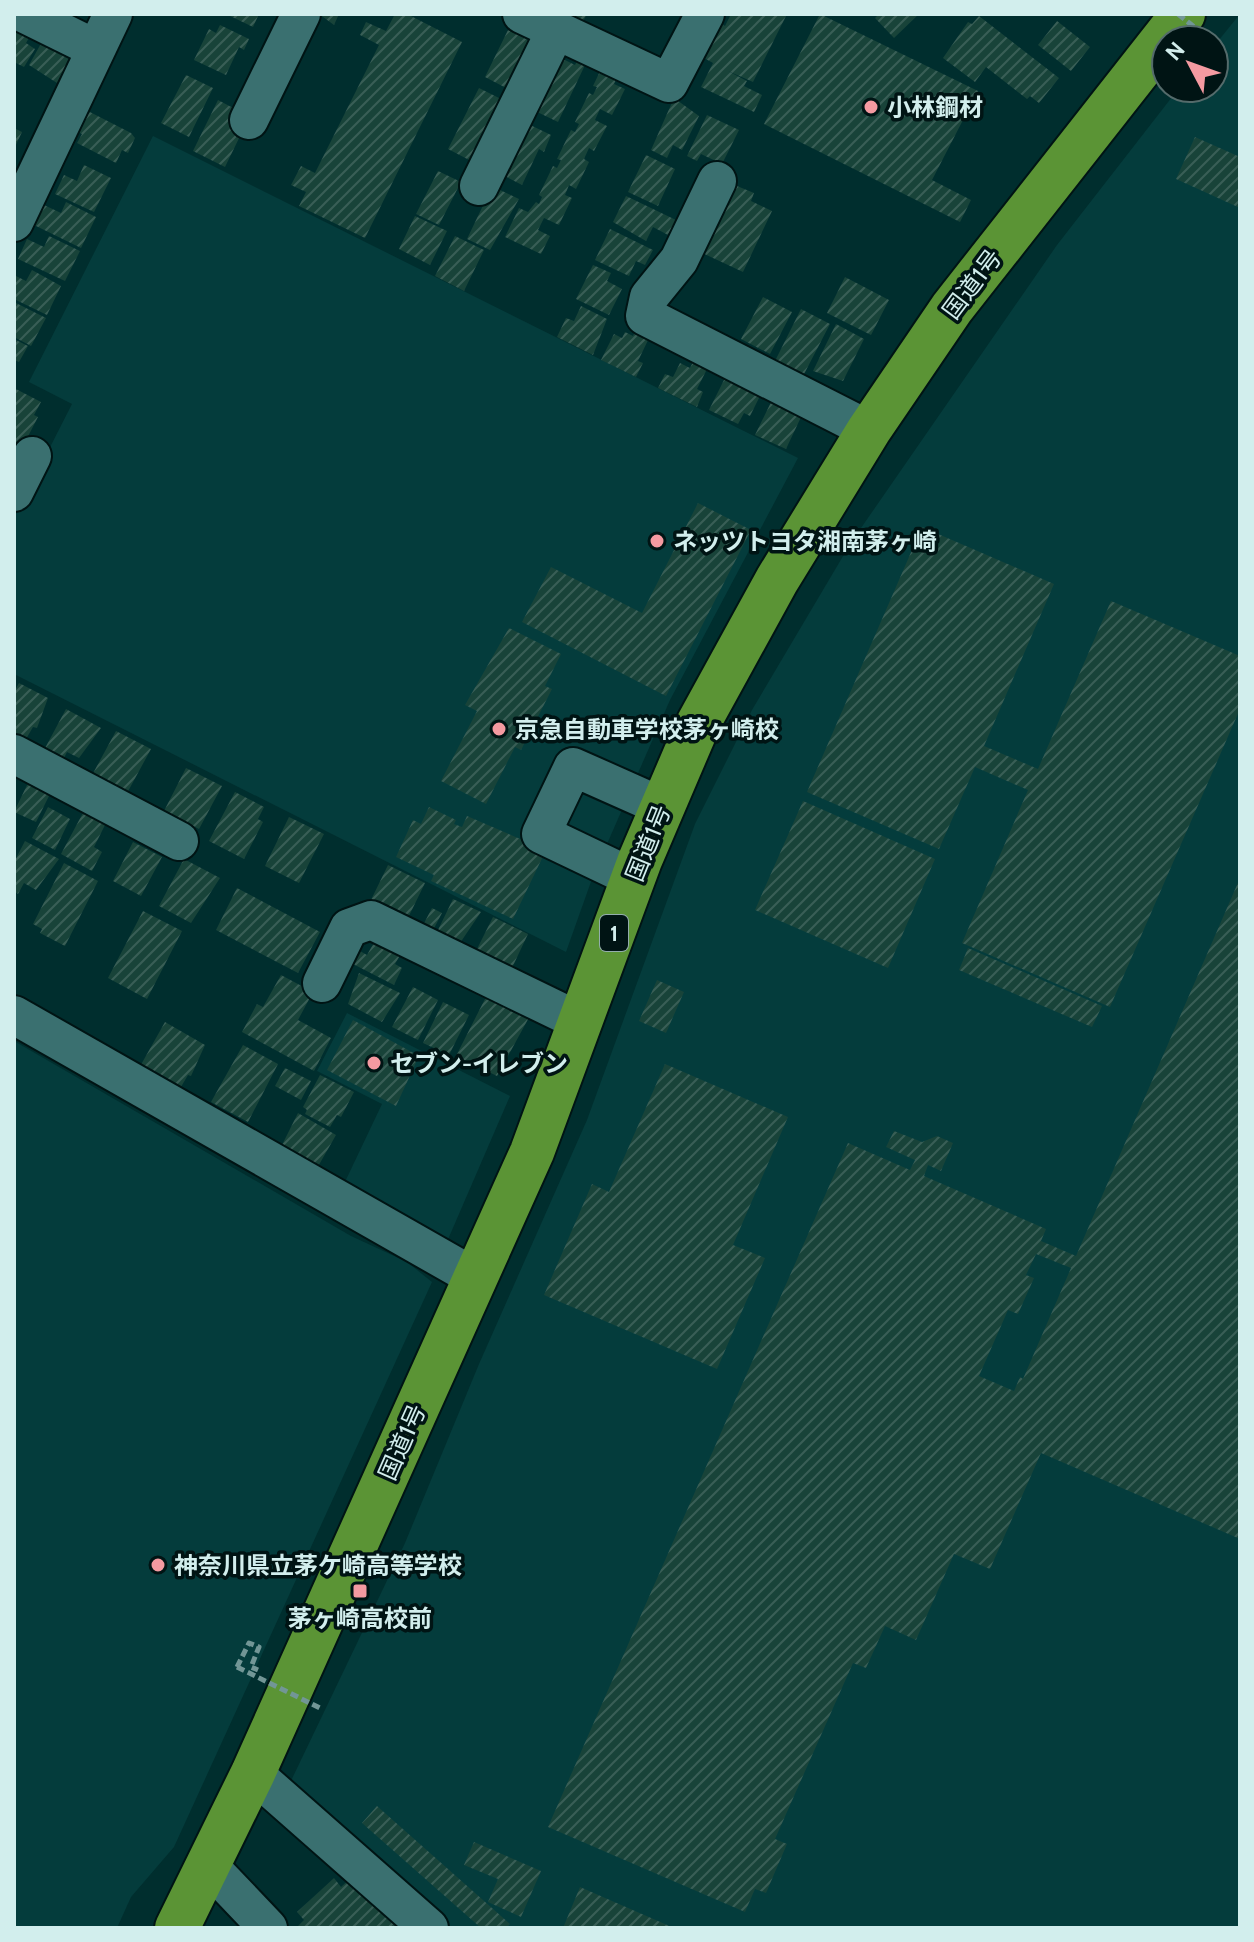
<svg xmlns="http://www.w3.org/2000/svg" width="1254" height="1942" viewBox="0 0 1254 1942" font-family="Cabin,'Noto Sans JP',sans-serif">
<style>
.built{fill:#043c3c}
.building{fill:url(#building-hatch);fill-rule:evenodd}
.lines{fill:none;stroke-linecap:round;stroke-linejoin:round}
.minor-casing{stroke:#001414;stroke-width:42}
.highway-casing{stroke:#001414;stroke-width:48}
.path{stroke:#729696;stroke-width:5;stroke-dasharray:8 4;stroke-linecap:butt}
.minor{stroke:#3a7070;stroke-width:38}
.highway{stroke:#5b9435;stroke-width:44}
.path-bridge{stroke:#729696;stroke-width:5;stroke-dasharray:8 4;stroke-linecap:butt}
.poi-dot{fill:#f49aa1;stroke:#001414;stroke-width:3}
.labels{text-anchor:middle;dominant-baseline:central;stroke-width:7;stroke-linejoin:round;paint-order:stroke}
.shield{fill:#001414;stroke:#93adac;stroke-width:2}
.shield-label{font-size:22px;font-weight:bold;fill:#d2eeed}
.poi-label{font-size:24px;font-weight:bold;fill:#d2eeed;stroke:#001414;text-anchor:start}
.street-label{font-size:24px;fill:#d2eeed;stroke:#001414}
</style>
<defs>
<pattern id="building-hatch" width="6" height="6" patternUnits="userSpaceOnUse" patternTransform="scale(2)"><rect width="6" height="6" fill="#184339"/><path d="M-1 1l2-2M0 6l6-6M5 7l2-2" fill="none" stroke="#395e56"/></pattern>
</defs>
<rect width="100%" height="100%" fill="#002e2e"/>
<path class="built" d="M1240 14V1928H449L289 1785 405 1543 479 1364 587 1120 695 824 752 710 852 541 1057 245 1179 88H1214V46Z
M153 136 798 458 670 700 593 876 566 952 14 674V518L72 404 29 382Z
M347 1013 510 1096 446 1244 343 1186 382 1104 317 1071Z
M14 1041 351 1236 407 1262 432 1282 174 1847 131 1897 117 1928H14Z"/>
<path class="building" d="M226 14H259L253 27Z
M319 14H339L334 25Z
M395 14H407L462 42 365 238 299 206 306 192 291 185 301 166 315 173 379 45 360 35 366 22 386 31Z
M564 14H587L582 23Z
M731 14H787L753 82 728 71 747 81 744 86 762 95 754 112 701 87 713 63 704 58 721 23 725 26Z
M820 14 978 91 932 180 971 200 960 222 764 124Z
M879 14H919L894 38 875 18Z
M979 16 1059 78 1039 103 1030 96 1027 99 986 67 975 82 943 58 968 22 972 24Z
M14 18 34 29 26 43 35 49 24 67 14 62Z
M1057 21 1090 47 1071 71 1038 45Z
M220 25 249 39 244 50 239 47 226 75 194 60 209 29 216 33Z
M508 30 535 43 512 91 485 77Z
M43 40 74 52 57 83 29 65Z
M557 56 575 65 577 61 585 65 558 122 531 109Z
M603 65 619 73 614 84 625 89 612 115 600 109 595 120 607 126 594 151 589 148 584 159 589 162 576 189 569 185 565 195 572 198 559 225 544 218 538 230 550 236 541 254 505 237 519 208 528 212 536 202 539 204 542 197 539 195 553 166 557 168 561 160 557 159 571 130 575 132 579 124 575 122 589 93 593 95 597 87 593 86Z
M186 75 213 88 189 137 161 123Z
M479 88 505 101 473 162 448 149Z
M674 98 699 116 682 150 673 145 667 158 651 150Z
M218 100 237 110 230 124 243 130 225 167 193 151Z
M86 110 131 133 135 138 128 153 122 150 116 163 77 143 82 134 76 131Z
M707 115 739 130 722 164 701 154 697 161 687 156Z
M524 122 551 135 544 152 539 149 522 185 499 173Z
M14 128 22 132 14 149Z
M1195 137 1240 157V208L1176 179Z
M646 155 675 169 658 206 628 192Z
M84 165 111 178 94 212 55 194 64 175 77 181Z
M438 171 461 182 439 225 416 214Z
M737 186 754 193 751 201 772 211 743 272 698 251 728 190 734 193Z
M500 190 519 199 490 250 467 239 488 195 495 198Z
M626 196 676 220 668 235 653 227 646 241 613 222Z
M66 202 96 217 81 248 34 225 44 205 61 213Z
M415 216 447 231 430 265 399 249Z
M610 229 653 250 645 265 636 261 629 276 595 260Z
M49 236 80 251 65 281 18 259 27 239 44 247Z
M455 236 484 250 464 291 435 276Z
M593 265 611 273 607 281 622 289 609 315 576 299Z
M32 270 61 286 47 315 14 299V275L26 281Z
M845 277 889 300 871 335 827 313Z
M763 297 792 312 770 354 741 339Z
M16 303 46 318 31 346 14 337Z
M581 306 607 319 593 355 557 337 566 318 574 321Z
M801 309 830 324 802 378 774 363Z
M836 324 864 339 843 381 813 371Z
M636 329 650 336 638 361 643 363 636 377 601 360 614 334 622 338 625 332 633 336Z
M14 339 28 346 19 362 14 360Z
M693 362 707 369 697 389 703 392 697 407 658 388 665 374 673 377 680 363 690 368Z
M728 372 761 394 750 416 744 413 738 424 709 410Z
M14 388 41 402 34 415 38 417 21 450 14 447Z
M774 396 802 415 786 449 755 435Z
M698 503 751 530 666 696 522 622 551 567 642 613Z
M922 527 1054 584 984 746 1038 769 1111 601 1240 656V709L1110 1007 962 943 1028 790 975 767 939 849 807 792Z
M509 628 561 654 545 686 552 689 521 750 515 747 486 804 441 781 477 711 465 705Z
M19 683 48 698 37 728 33 727 26 739 14 732V692Z
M66 709 101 728 79 758 67 752 63 760 44 750Z
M116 731 151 749 126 795 91 777Z
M186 768 222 786 199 829 164 811Z
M29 781 51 792 36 822 14 812Z
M235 792 264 807 258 819 263 822 244 859 209 841Z
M803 801 935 859 888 968 755 910Z
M48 807 70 819 55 850 32 838Z
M429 807 456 820 454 824 462 827 467 816 546 850 513 919 431 881 434 875 396 857 413 820 421 824Z
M84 811 106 823 94 847 102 852 92 871 61 854Z
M289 817 324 834 299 883 265 866Z
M25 841 59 859 36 890 24 883 18 894 14 891V862Z
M133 842 162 857 141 896 113 881Z
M184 859 220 878 191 923 159 906Z
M64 863 98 881 65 946 40 933 42 929 33 924Z
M388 865 425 883 407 920 370 902Z
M1240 878V1539L1041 1453 990 1569 954 1554 916 1640 885 1626 866 1668 853 1663 775 1839 787 1844 766 1893 755 1889 745 1912 548 1827 848 1143 910 1170 915 1160 886 1147 894 1131 922 1142 937 1136 953 1143 941 1171 928 1165 924 1176 1046 1229 1041 1241 1076 1256ZM1036 1254 1071 1268 1023 1379 1020 1377 1014 1391 979 1376 1008 1310 1018 1314 1034 1278 1026 1275Z
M237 888 320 932 298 973 216 930Z
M453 899 481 912 460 943 437 932Z
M432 908 442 913 431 934 421 929Z
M143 911 182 931 147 999 108 978Z
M493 917 528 934 511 970 475 953Z
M376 939 402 952 395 964 402 968 394 985 353 964 360 951 367 955Z
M968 948 1102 1006 1092 1027 959 970Z
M359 973 400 993 382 1022 348 1004Z
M281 975 313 992 298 1020 331 1038 314 1071 242 1032 257 1004 263 1007Z
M657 980 684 992 666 1033 639 1021Z
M413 987 438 1000 418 1040 392 1027Z
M486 997 512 1010 515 1004 532 1012 497 1076 456 1056Z
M443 1002 469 1015 449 1055 423 1043Z
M353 1020 419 1056 396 1106 327 1070Z
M165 1022 205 1045 191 1076 188 1075 178 1092 138 1070Z
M243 1045 278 1064 248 1122 211 1102Z
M665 1064 788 1117 733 1245 765 1258 717 1369 544 1295 592 1184 609 1192Z
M285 1068 311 1081 301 1100 275 1086Z
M320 1075 354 1092 341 1117 337 1115 330 1127 305 1114 307 1110 303 1107Z
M298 1113 336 1135 316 1170 279 1151Z
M377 1806 510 1924 506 1928H481L362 1823Z
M474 1842 541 1871 521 1917 488 1902 498 1879 464 1865Z
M353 1876 401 1928H296L304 1920 297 1912 334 1878 341 1887Z
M580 1887 674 1928H563Z"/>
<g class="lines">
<g class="minor-casing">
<path id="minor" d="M25 14 96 49
M522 14 669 83 705 14
M249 120 301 14
M717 181 679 260 649 297 645 316 869 430
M479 186 556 30
M14 222 113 14
M14 492 32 456
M14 754 179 841
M633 878 541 834 573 767 663 807
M322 983 349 928 371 920 581 1022
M14 1015 476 1278
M253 1773 429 1928
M209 1866 268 1928"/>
</g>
<g class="highway-casing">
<path id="highway" d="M177 1928 253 1773 532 1152 640 860 699 722 777 580 869 430 952 308 1183 14"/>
</g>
<path class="path" d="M237 1667 249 1643 259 1647 251 1667 258 1670"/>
<use href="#minor" class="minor"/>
<use href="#highway" class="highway"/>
<path class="path-bridge" d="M1178 14 1208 38
M237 1667 320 1708"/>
</g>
<g class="poi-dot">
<circle cx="871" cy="107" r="8"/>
<circle cx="657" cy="541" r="8"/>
<circle cx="499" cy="729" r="8"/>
<circle cx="374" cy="1063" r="8"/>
<circle cx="158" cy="1565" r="8"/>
<rect x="352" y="1583" width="16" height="16" rx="4"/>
</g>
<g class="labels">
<rect class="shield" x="600" y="915" width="28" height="36" rx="6"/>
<g class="shield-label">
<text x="614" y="933">1</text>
</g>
<g class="poi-label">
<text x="887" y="107">小林鋼材</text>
<text x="673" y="541">ネッツトヨタ湘南茅ヶ崎</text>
<text x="515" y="729">京急自動車学校茅ヶ崎校</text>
<text x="390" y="1063">セブン-イレブン</text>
<text x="174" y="1565">神奈川県立茅ケ崎高等学校</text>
<text x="360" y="1618" text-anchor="middle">茅ヶ崎高校前</text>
</g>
<g class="street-label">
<text transform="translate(972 284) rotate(-53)">国道1号</text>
<text transform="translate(648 843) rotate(-68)">国道1号</text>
<text transform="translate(402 1442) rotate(-66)">国道1号</text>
</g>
</g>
<rect width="1254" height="1942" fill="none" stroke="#d2eeed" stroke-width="32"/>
<g transform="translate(1190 64) rotate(311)"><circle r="38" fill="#001414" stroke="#546b6b" stroke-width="2"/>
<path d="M0-6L14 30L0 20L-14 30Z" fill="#f49aa1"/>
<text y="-12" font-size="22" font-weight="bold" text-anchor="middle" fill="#d2eeed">N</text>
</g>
</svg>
